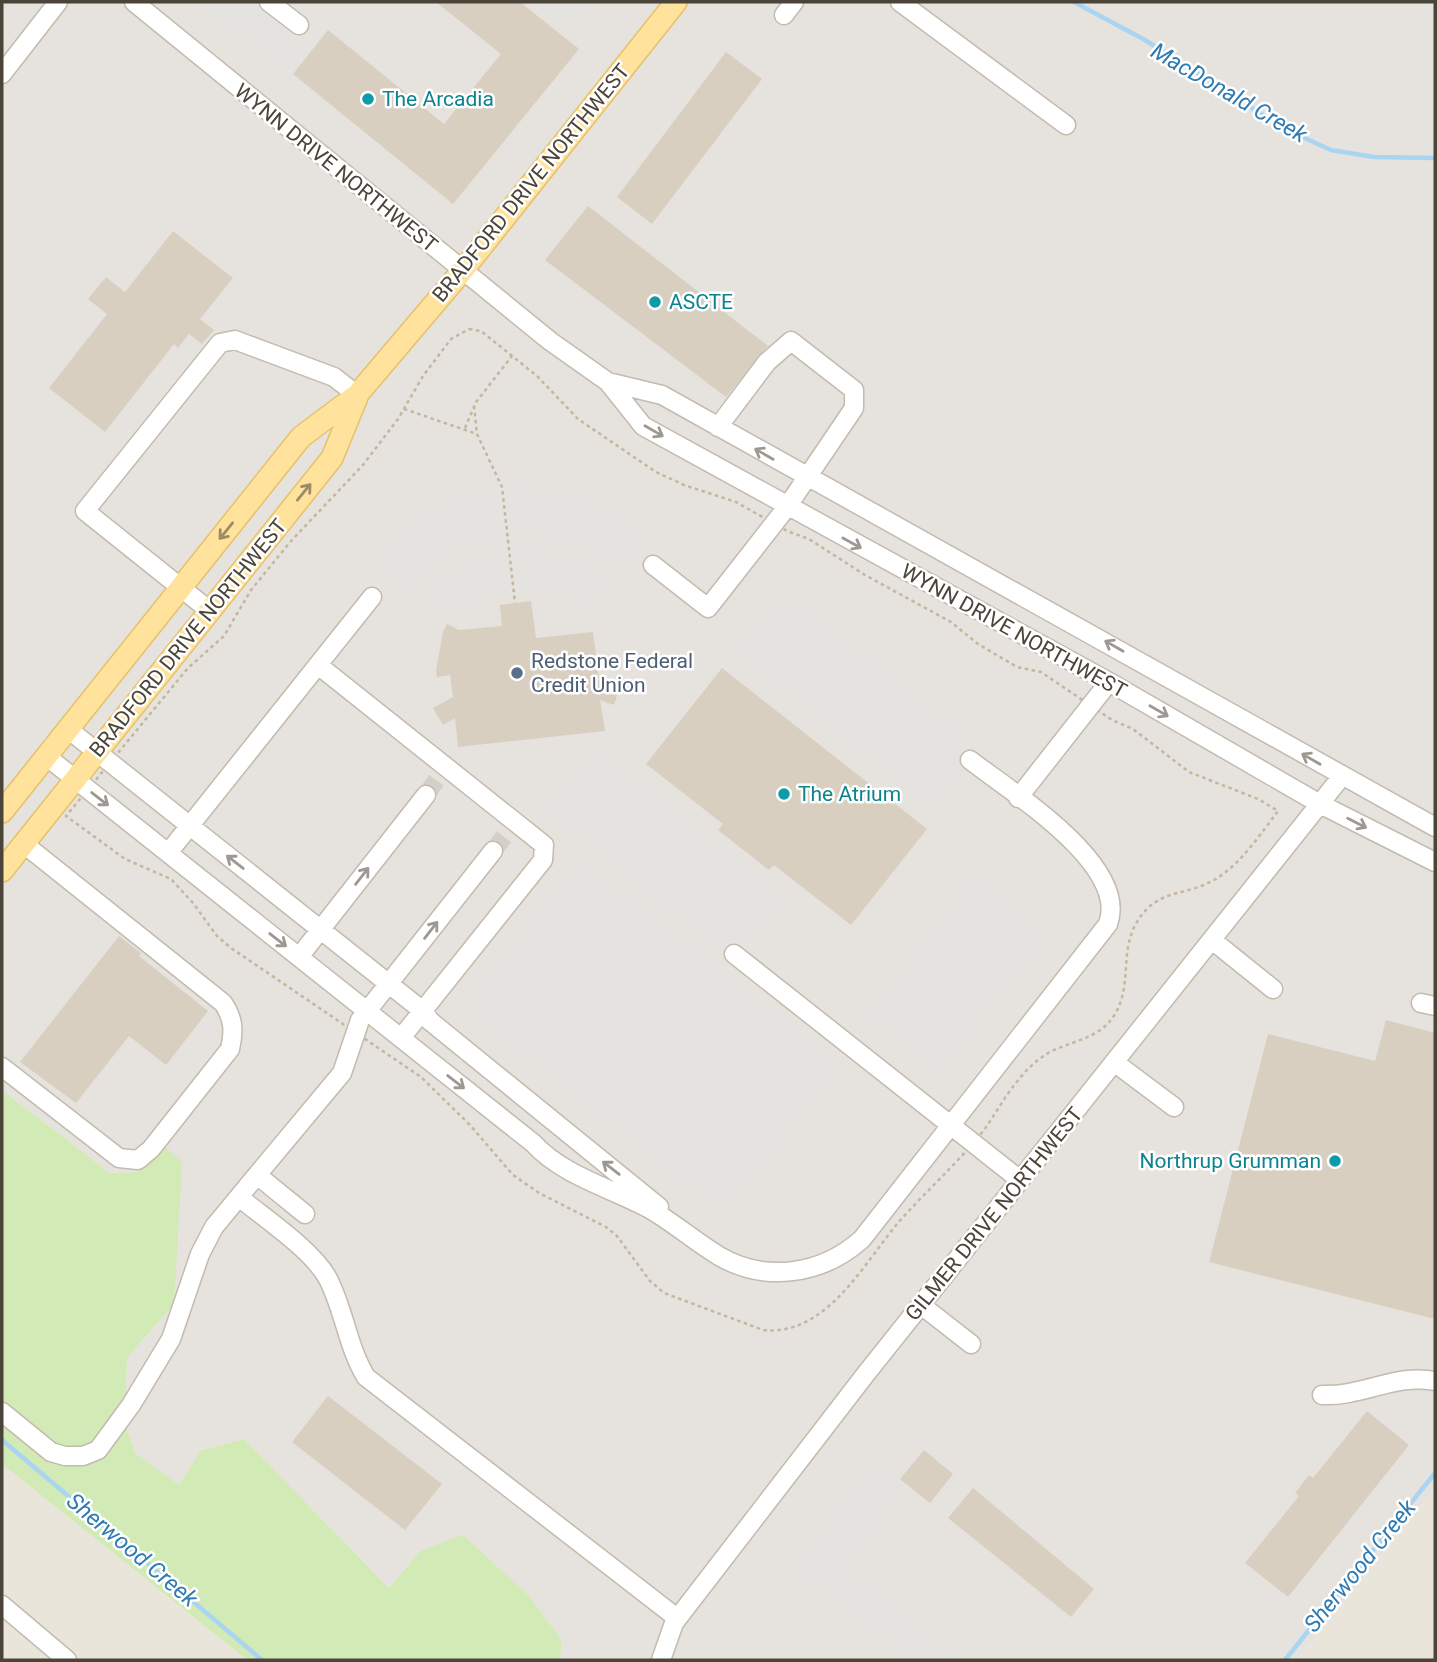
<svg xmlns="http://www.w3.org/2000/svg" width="1437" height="1662" viewBox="0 0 1437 1662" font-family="Roboto,sans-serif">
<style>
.residential{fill:#eae5da}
.industrial{fill:#e6e2dd}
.green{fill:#d2eab5}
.parking{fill:#e5e3e0}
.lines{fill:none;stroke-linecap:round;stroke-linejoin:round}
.stream{stroke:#a9d4f2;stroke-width:4.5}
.building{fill:#d8cfc1}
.minor-tunnel{stroke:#d4d0c8;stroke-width:18;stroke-dasharray:18 9;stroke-linecap:butt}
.minor-casing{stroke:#c2bbae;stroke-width:21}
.major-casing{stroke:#e6c16a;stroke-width:24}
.path{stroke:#c4b79f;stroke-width:2.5;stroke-dasharray:3.5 3.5;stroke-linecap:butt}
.minor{stroke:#fff;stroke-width:18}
.major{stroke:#ffe39c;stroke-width:21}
.oneway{stroke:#9c9892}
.oneway2{stroke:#9c8c66}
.culture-dot{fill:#0f9aa8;stroke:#fff;stroke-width:2.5}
.service-dot{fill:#5c6f8a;stroke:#fff;stroke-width:2.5}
.labels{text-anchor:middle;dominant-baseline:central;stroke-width:5;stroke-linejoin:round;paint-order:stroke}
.culture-label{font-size:21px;fill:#0d838f;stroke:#fff;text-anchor:start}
.street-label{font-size:21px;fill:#4b4439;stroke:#fff}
.service-label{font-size:21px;fill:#4e5e75;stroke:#fff;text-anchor:start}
.water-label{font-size:23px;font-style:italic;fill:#2e7ab2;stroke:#fff}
</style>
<rect width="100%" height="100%" fill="#f6f3ec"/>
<path class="residential" d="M2 1464 247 1660H2Z
M1435 1489V1660H1297Z"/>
<path class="industrial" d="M2 2H1435V1489L1297 1660H560L562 1640 529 1596 463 1536 420 1551 389 1588 244 1439 201 1450 179 1486 135 1453 125 1423 127 1358 174 1304 164 1146 138 1172 110 1173 2 1090Z"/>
<path class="green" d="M2 1090 110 1173 138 1172 164 1146 182 1162 174 1304 127 1358 125 1423 135 1453 179 1485 201 1450 244 1439 389 1588 420 1551 463 1535 529 1596 562 1640 560 1660H247L2 1464Z"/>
<path class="parking" d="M198 2H280L330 41 299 81Z
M531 2H589L567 30Z
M510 482 561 485 583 492 630 516 656 536 624 577 596 558 564 543 509 536 472 545 451 557 409 598 367 567 403 528 432 507 485 485Z
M500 545H541L566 552 592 564 617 583 588 617 557 595 525 589 497 593 482 600 459 621 424 592 451 566Z
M784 589 988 751 937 815 733 653Z
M594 741 789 897 734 965 540 809Z
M580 856 843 1063 724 1215 461 1008Z
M975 872 1052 933 940 1076 863 1015Z
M874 1459 909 1488 849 1567 967 1660H909L788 1568Z"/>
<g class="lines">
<path class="stream" d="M1074 2 1145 40 1285 129 1331 150 1374 157 1435 158
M2 1440 262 1660
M1285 1660 1435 1473"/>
</g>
<path class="building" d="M436 2H520L579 49 453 204 293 74 328 30 444 124 501 54Z
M726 52 762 79 652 224 617 197Z
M588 206 768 346 726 397 545 260Z
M173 231 233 278 200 319 214 330 202 344 189 334 178 348 174 344 105 432 49 388 107 314 88 299 106 277 125 292Z
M531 601 536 638 593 632 599 680 620 686 614 705 600 700 605 731 458 747 455 718 443 725 433 708 453 697 450 675 437 677 436 670 443 632 447 624 459 630 502 626 500 605Z
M722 668 927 829 851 925 774 865 769 870 718 830 723 824 646 764Z
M119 936 141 953 139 956 208 1011 166 1065 129 1036 76 1103 20 1062Z
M1386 1020 1435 1033V1319L1209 1262 1268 1034 1375 1061Z
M328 1396 442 1484 405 1530 292 1442Z
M1367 1411 1409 1445 1288 1597 1245 1563 1299 1496 1295 1493 1309 1475 1313 1478Z
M924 1450 953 1474 930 1503 900 1479Z
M973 1488 1094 1589 1071 1617 948 1518Z"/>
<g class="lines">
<path class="minor-tunnel" d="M426 795 438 778
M493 851 507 833"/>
<g class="minor-casing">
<path id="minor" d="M134 2 550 341 608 382 643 426 1109 682 1320 804 1435 862
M269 2 299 25
M900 2 1066 125
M784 15 794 2
M2 74 58 2
M608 382 662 395 1435 827
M653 565 708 608 787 507 854 408V390L791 341 767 362 718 427
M210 611 85 511 220 343 235 340 334 377 357 395
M318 665 544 845 543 860 401 1038
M68 729 423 1011 430 1021 659 1207
M46 756 533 1143C562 1175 610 1188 648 1208 673 1222 694 1241 719 1256 765 1283 822 1275 862 1239L1108 924C1130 865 1011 792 970 760
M1018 798 1109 682
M168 853 372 597
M1212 940 1273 989
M734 954 1020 1180
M299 957 426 795
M1421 1003 1435 1006
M1114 1062 1174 1107
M2 1067 119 1158 138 1160 151 1149 230 1049C234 1031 234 1019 223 1003L24 844
M239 1197C264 1218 311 1249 327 1277 344 1308 347 1346 366 1377L677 1618
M305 1214 257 1175 342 1073 360 1020 493 851
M921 1305 971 1344
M1322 1395C1362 1397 1396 1373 1435 1381
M2 1412 51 1452 65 1456H83L98 1450 131 1405 171 1339 200 1254 214 1227 257 1175
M2 1605 67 1660
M661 1660 674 1623 865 1375 1342 776"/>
</g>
<g class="major-casing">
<path id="major" d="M2 812 301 437 357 395 463 270 676 2
M2 871 332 458 357 397"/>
</g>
<path class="path" d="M469 329 481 331 537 376 578 419 656 472 684 485 736 502 787 531 809 539 865 575 951 622 978 644 1017 667 1041 672 1112 720 1133 729 1189 772 1258 799 1278 811C1259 836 1237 870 1208 883 1186 894 1164 891 1146 910 1115 943 1135 980 1115 1014 1101 1038 1075 1040 1052 1051 1040 1057 1029 1067 1020 1078 1006 1094 996 1113 984 1130 958 1163 925 1192 897 1224 863 1265 825 1337 763 1330L664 1293 650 1281 617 1236 606 1227 539 1193 513 1175 470 1125 421 1077 231 948 217 936 193 903 171 879 125 859 66 816 188 668 224 636 251 590 291 541 363 465 398 419 423 376 451 339Z
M474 406 477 434 502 487 515 603
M404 409 477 434
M465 428 476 402 512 356"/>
<use href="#minor" class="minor"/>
<use href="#major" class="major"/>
</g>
<defs><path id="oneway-shaft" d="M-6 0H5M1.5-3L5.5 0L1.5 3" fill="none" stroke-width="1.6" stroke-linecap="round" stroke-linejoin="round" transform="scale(1.75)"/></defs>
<g class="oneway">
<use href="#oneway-shaft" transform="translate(654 431) rotate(30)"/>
<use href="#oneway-shaft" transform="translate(764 454) rotate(-150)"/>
<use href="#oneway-shaft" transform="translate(852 543) rotate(29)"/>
<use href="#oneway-shaft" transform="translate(1114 646) rotate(-150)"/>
<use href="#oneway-shaft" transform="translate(1159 711) rotate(30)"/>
<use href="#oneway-shaft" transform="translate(1311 759) rotate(-150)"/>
<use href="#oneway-shaft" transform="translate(100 799) rotate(38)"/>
<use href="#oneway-shaft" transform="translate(1357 823) rotate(27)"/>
<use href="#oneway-shaft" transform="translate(235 862) rotate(-142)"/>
<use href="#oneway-shaft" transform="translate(362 876) rotate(-52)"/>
<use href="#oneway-shaft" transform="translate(431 930) rotate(-52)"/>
<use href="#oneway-shaft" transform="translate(278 940) rotate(38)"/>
<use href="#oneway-shaft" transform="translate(456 1082) rotate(38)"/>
<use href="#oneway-shaft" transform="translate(611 1168) rotate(-142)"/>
</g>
<g class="oneway2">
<use href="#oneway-shaft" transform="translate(304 492) rotate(-51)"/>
<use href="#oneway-shaft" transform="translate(226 531) rotate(129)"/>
</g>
<g class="culture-dot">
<circle cx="368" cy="99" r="7"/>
<circle cx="655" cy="302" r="7"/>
<circle cx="784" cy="794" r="7"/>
<circle cx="1335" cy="1161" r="7"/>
</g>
<circle class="service-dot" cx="517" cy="673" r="7"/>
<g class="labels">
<g class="culture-label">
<text x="382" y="99">The Arcadia</text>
<text x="669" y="302">ASCTE</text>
<text x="798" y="794">The Atrium</text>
<text x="1321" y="1161" text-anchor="end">Northrup Grumman</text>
</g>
<g class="street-label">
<text transform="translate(336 168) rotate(39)">WYNN DRIVE NORTHWEST</text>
<text transform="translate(531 183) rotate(-51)">BRADFORD DRIVE NORTHWEST</text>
<text transform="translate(1014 631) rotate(29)">WYNN DRIVE NORTHWEST</text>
<text transform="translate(188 638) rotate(-51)">BRADFORD DRIVE NORTHWEST</text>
<text transform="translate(994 1214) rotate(-51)">GILMER DRIVE NORTHWEST</text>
</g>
<g class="service-label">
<text x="531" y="661">Redstone Federal<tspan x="531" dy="24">Credit Union</tspan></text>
</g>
<g class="water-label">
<text transform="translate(1229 93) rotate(30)">MacDonald Creek</text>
<text transform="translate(132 1550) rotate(40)">Sherwood Creek</text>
<text transform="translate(1360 1566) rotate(-51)">Sherwood Creek</text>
</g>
</g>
<rect width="1437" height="1662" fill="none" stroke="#4b4439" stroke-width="7"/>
</svg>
